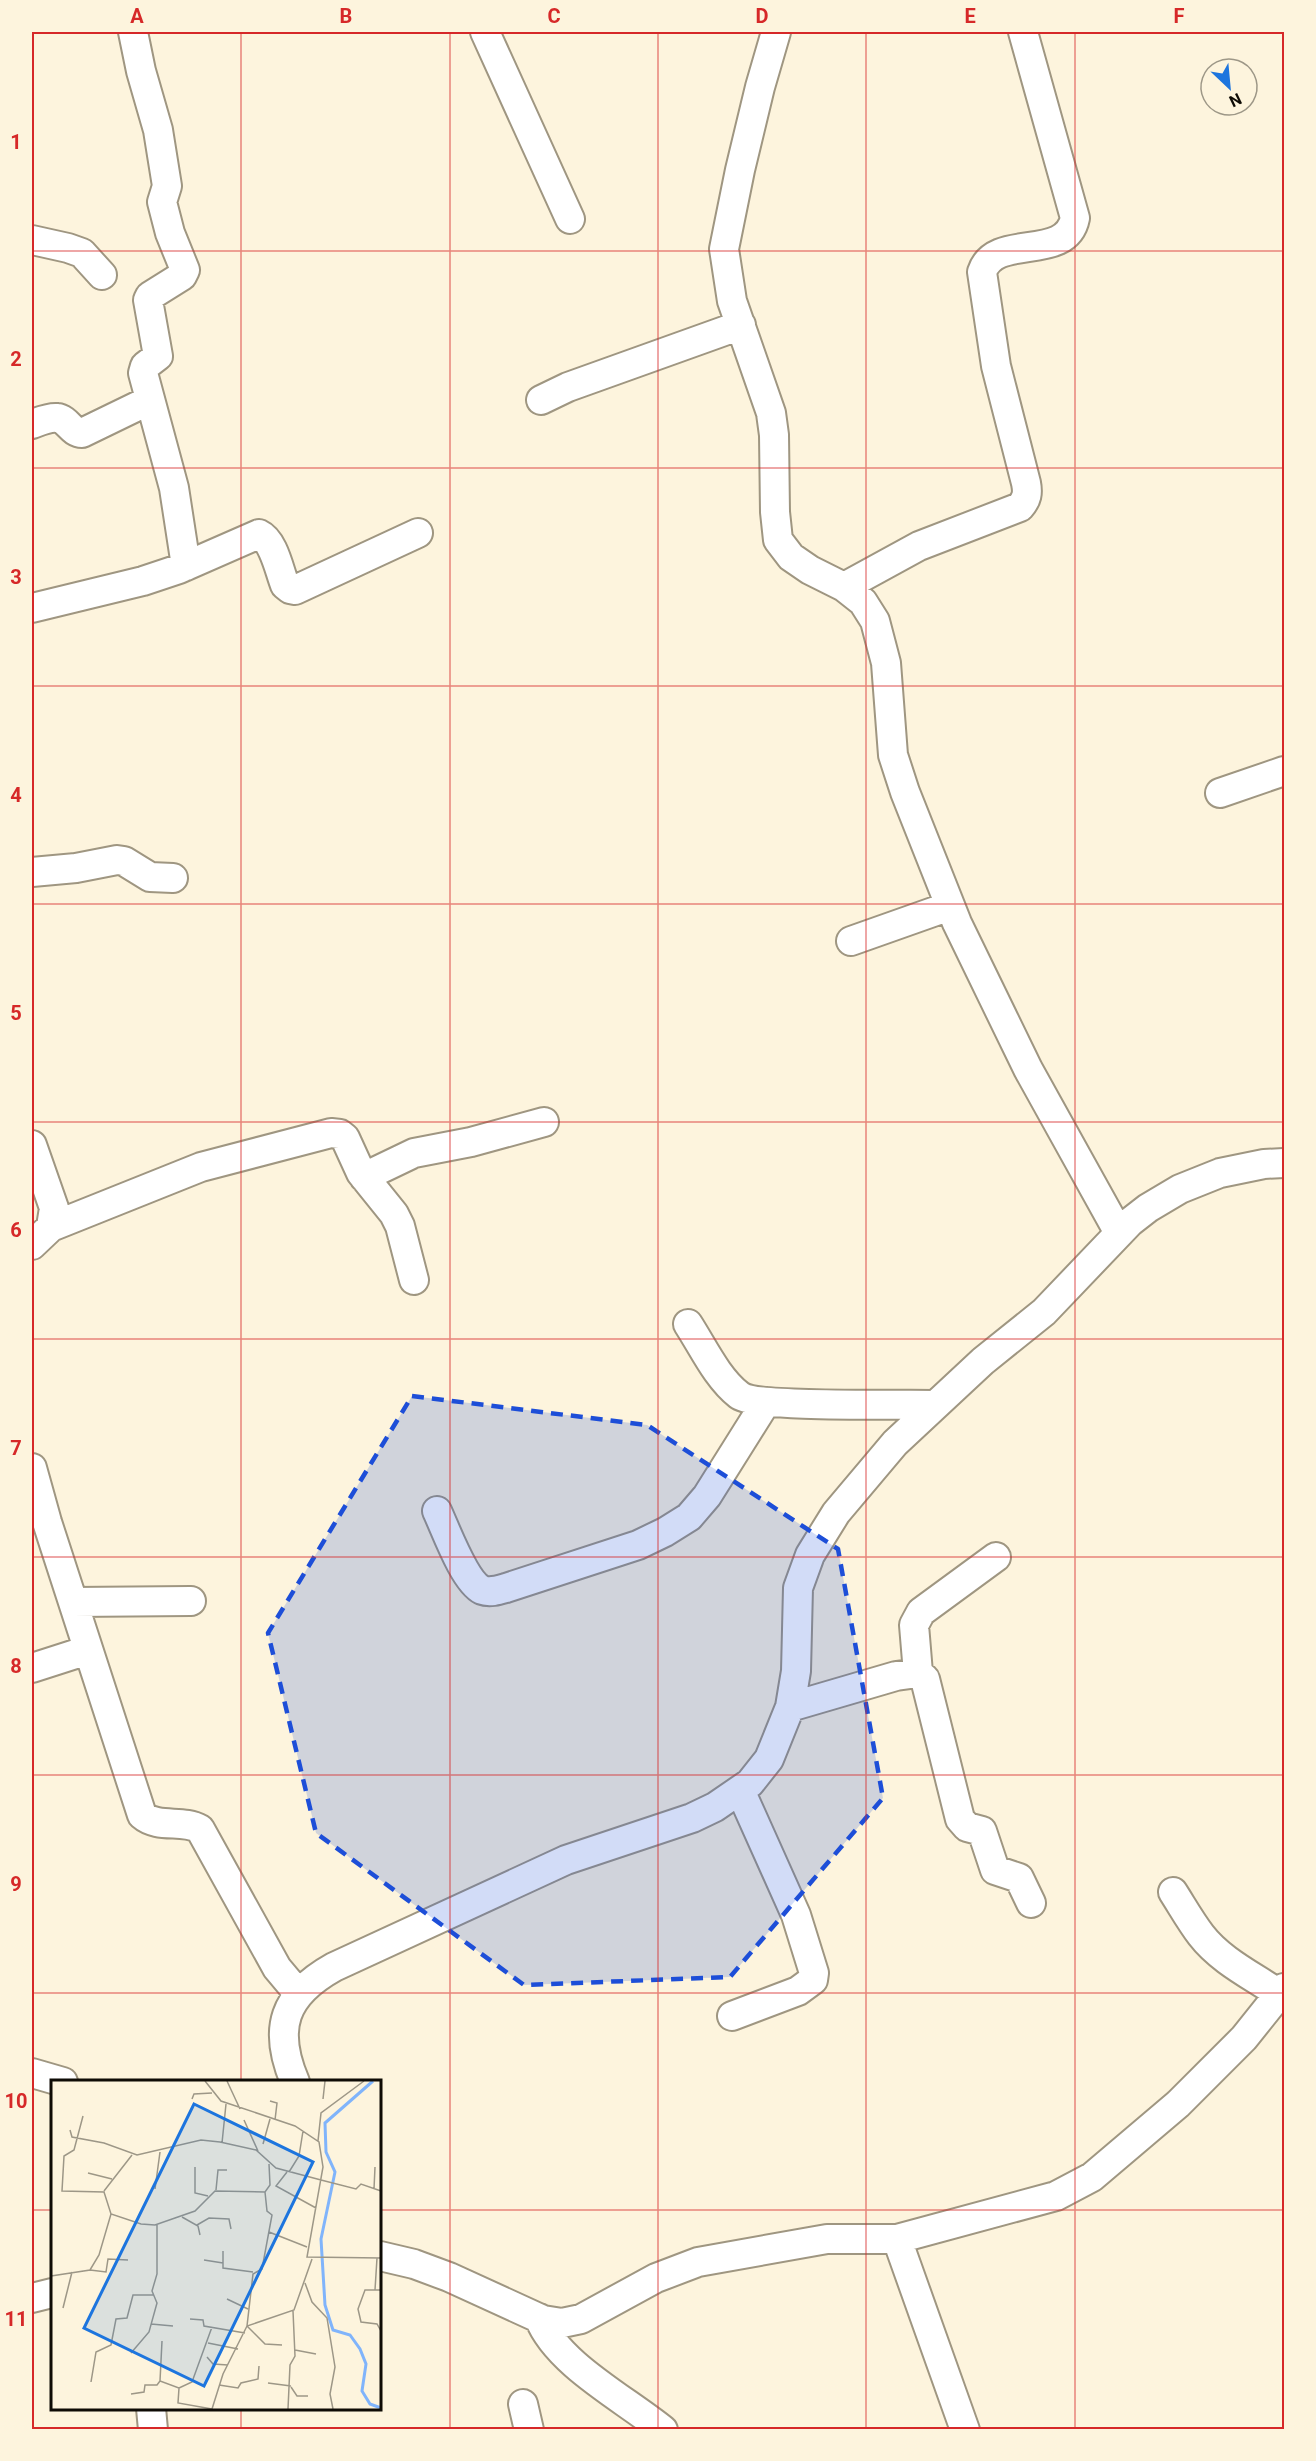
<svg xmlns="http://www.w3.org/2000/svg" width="1316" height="2461" viewBox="0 0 1316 2461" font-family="Roboto,sans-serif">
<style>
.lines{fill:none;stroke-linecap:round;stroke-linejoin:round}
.minor-casing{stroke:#9f9681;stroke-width:32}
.minor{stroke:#fff;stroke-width:28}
.marked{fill:#1d4ed8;fill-opacity:0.2;stroke:#1d4ed8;stroke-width:4.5;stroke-dasharray:12 8;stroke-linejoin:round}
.grid{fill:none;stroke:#d62828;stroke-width:1.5;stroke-opacity:0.55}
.inset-river{fill:none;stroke:#80b4fb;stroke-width:3}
.inset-road{fill:none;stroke:#9d9787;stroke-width:1.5}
.view{fill:#1d75de;fill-opacity:0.15;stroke:#1d75de;stroke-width:3}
.inset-edge{fill:none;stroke:#0e0b05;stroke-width:3}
.neatline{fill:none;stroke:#d62828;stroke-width:2}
.grid-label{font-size:20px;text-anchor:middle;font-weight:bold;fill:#d62828}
</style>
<rect width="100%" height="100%" fill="#fdf4dd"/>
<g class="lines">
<g class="minor-casing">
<path id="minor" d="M133 32 141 71 158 130 167 186 162 202 170 233 185 270 182 276 150 296 148 300 158 356 145 366 143 373 174 488 186 566
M485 32 570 219
M776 32 760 87 740 170 724 249 732 301 771 413 774 435 775 512 778 540 791 557 810 570 844 587 863 602 875 621 886 663 893 755 905 792 957 923 1028 1069 1119 1233
M32 240 68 248 82 253 102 275
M541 400 568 387 741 325
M32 424C38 422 49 417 57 418 68 419 71 433 82 433L150 400
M844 587 919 546 1020 507C1027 499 1028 493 1026 483L996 366 982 272C995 232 1066 263 1075 218L1023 32
M32 608 143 581 179 569 259 534C274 541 279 570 285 585L290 589 295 590 418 533
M1220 793 1284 771
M32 872 76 868 117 860 124 861 150 877 173 878
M851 941 950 906
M32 1145 54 1208 51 1227 32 1245
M364 1177 414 1153 471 1142 544 1122
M51 1227 201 1167 331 1133 340 1134 345 1138 361 1173 394 1214 400 1226 414 1280
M688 1324C703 1347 717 1378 739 1395 755 1408 905 1404 935 1405
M32 1468 47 1522 142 1815C158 1829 183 1819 200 1829L277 1968 298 1993
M437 1511C446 1530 464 1581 482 1590 490 1593 499 1590 506 1588L638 1545 665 1532 689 1517 707 1496 766 1402
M73 1602 191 1601
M32 1668 88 1650
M918 1673 914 1625 921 1612 996 1557
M790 1707 896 1676 918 1673 925 1679 960 1819 967 1827 982 1831 995 1870 1019 1878 1031 1903
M1173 1892C1182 1906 1191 1922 1201 1935 1221 1961 1253 1976 1279 1994
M732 2016 798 1991 813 1980 814 1973 796 1915 740 1790
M32 2073 63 2082
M295 2082C272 2028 284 1995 334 1967L566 1860 692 1818 715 1807 750 1783 769 1759 790 1707 796 1671 798 1588 810 1555 836 1513 895 1443 983 1361 1044 1312 1130 1222 1148 1208 1180 1189 1220 1173 1264 1164 1284 1163
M897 2239 965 2430
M380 2256 414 2264 449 2277 543 2320 562 2323 581 2319 656 2278 698 2262 827 2239H897L1056 2196 1092 2177 1178 2104 1244 2038 1284 1988
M32 2298 52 2293
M539 2318C557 2364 625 2399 663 2430
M523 2404 529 2430
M151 2408 153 2430"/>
</g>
<use href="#minor" class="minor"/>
</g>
<path class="marked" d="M412 1396 647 1425 838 1549 883 1798 730 1977 524 1985 316 1833 268 1633Z"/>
<path class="grid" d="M241 32V2082M450 32V2430M658 32V2430M866 32V2430M1075 32V2430M32 251H1284M32 468H1284M32 686H1284M32 904H1284M32 1122H1284M32 1339H1284M32 1557H1284M32 1775H1284M32 1993H1284M32 2210H52M380 2210H1284M241 2408V2430"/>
<g transform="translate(51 2080)">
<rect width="330" height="330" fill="#fdf4dd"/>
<path class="inset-river" d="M322 1 274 43 275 72 284 92 270 159 274 225 282 250 299 255 309 269 315 284 311 311 319 324 330 328"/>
<path class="inset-road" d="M154 1 170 21 244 46 268 62 272 87 256 177 330 178M176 1 189 29M141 19 143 14 161 13M272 19 274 1M219 21 226 23 224 40M32 36 23 70 13 76 11 111 53 112 60 134 90 144 104 145 144 131 164 111 214 112 219 105 218 84M193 40 207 71M19 50 21 57 53 63 86 75 150 60 169 62 205 70 225 88 270 100M267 61 270 33 313 1M171 63 175 24M212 64 219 39M144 87V113L157 116M236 92 225 106 265 128M238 92 248 76 252 51M37 93 61 99M270 100 305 109 310 104 330 111M104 109 109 72M323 109 324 87M165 110 167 90H176M53 111 81 75M214 112 216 131 221 135 211 189 202 194 196 246 214 264 231 265M131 137 147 146 149 155M146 145 158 138 178 139 180 149M218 152 256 167M172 171V188L202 192M153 180 172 183M39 190 55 192 57 179 77 180M0 196 39 190 48 175 60 134M254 203 261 222 276 238 284 287 279 314 282 329M324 210 326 178M330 210H314L307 229 310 242 326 244 330 251M176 219 197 229M12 228 21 192M139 239 152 240 153 246 194 253M100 244 122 246M111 261 109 301 128 308 127 323 161 329M157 263 187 269M244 270 265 274M80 273 98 252 106 223 101 211 106 194V144M156 277 162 284 177 285M40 302 45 272 60 265 65 239 76 238 82 215H102M217 303 240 306M168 305 187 308 190 303 207 299 208 286M240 307 246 316H257M128 308 141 302 161 247M80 314 93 312 94 305H106L109 301M161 329 172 294 196 246 243 230 261 179M237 329 239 285 244 276 242 231"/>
<path class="view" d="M143 24 262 82 153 306 33 248Z"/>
<rect width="330" height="330" class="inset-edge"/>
</g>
<rect width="1316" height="2461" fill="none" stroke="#fdf4dd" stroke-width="66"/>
<g transform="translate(1229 87) rotate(154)"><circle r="28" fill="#fdf4dd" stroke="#9d9787" stroke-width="1.5"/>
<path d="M0-4.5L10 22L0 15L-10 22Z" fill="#1d75de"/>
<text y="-9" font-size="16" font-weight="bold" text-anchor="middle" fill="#0e0b05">N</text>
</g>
<rect x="33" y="33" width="1250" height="2395" class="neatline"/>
<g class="grid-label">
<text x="137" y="23">A</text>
<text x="346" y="23">B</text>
<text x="554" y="23">C</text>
<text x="762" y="23">D</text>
<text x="970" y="23">E</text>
<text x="1179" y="23">F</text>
<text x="16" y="149">1</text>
<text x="16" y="366">2</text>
<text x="16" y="584">3</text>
<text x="16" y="802">4</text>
<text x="16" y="1020">5</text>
<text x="16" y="1237">6</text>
<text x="16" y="1455">7</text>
<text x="16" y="1673">8</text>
<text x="16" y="1891">9</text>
<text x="16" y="2108">10</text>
<text x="16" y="2326">11</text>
</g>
</svg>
